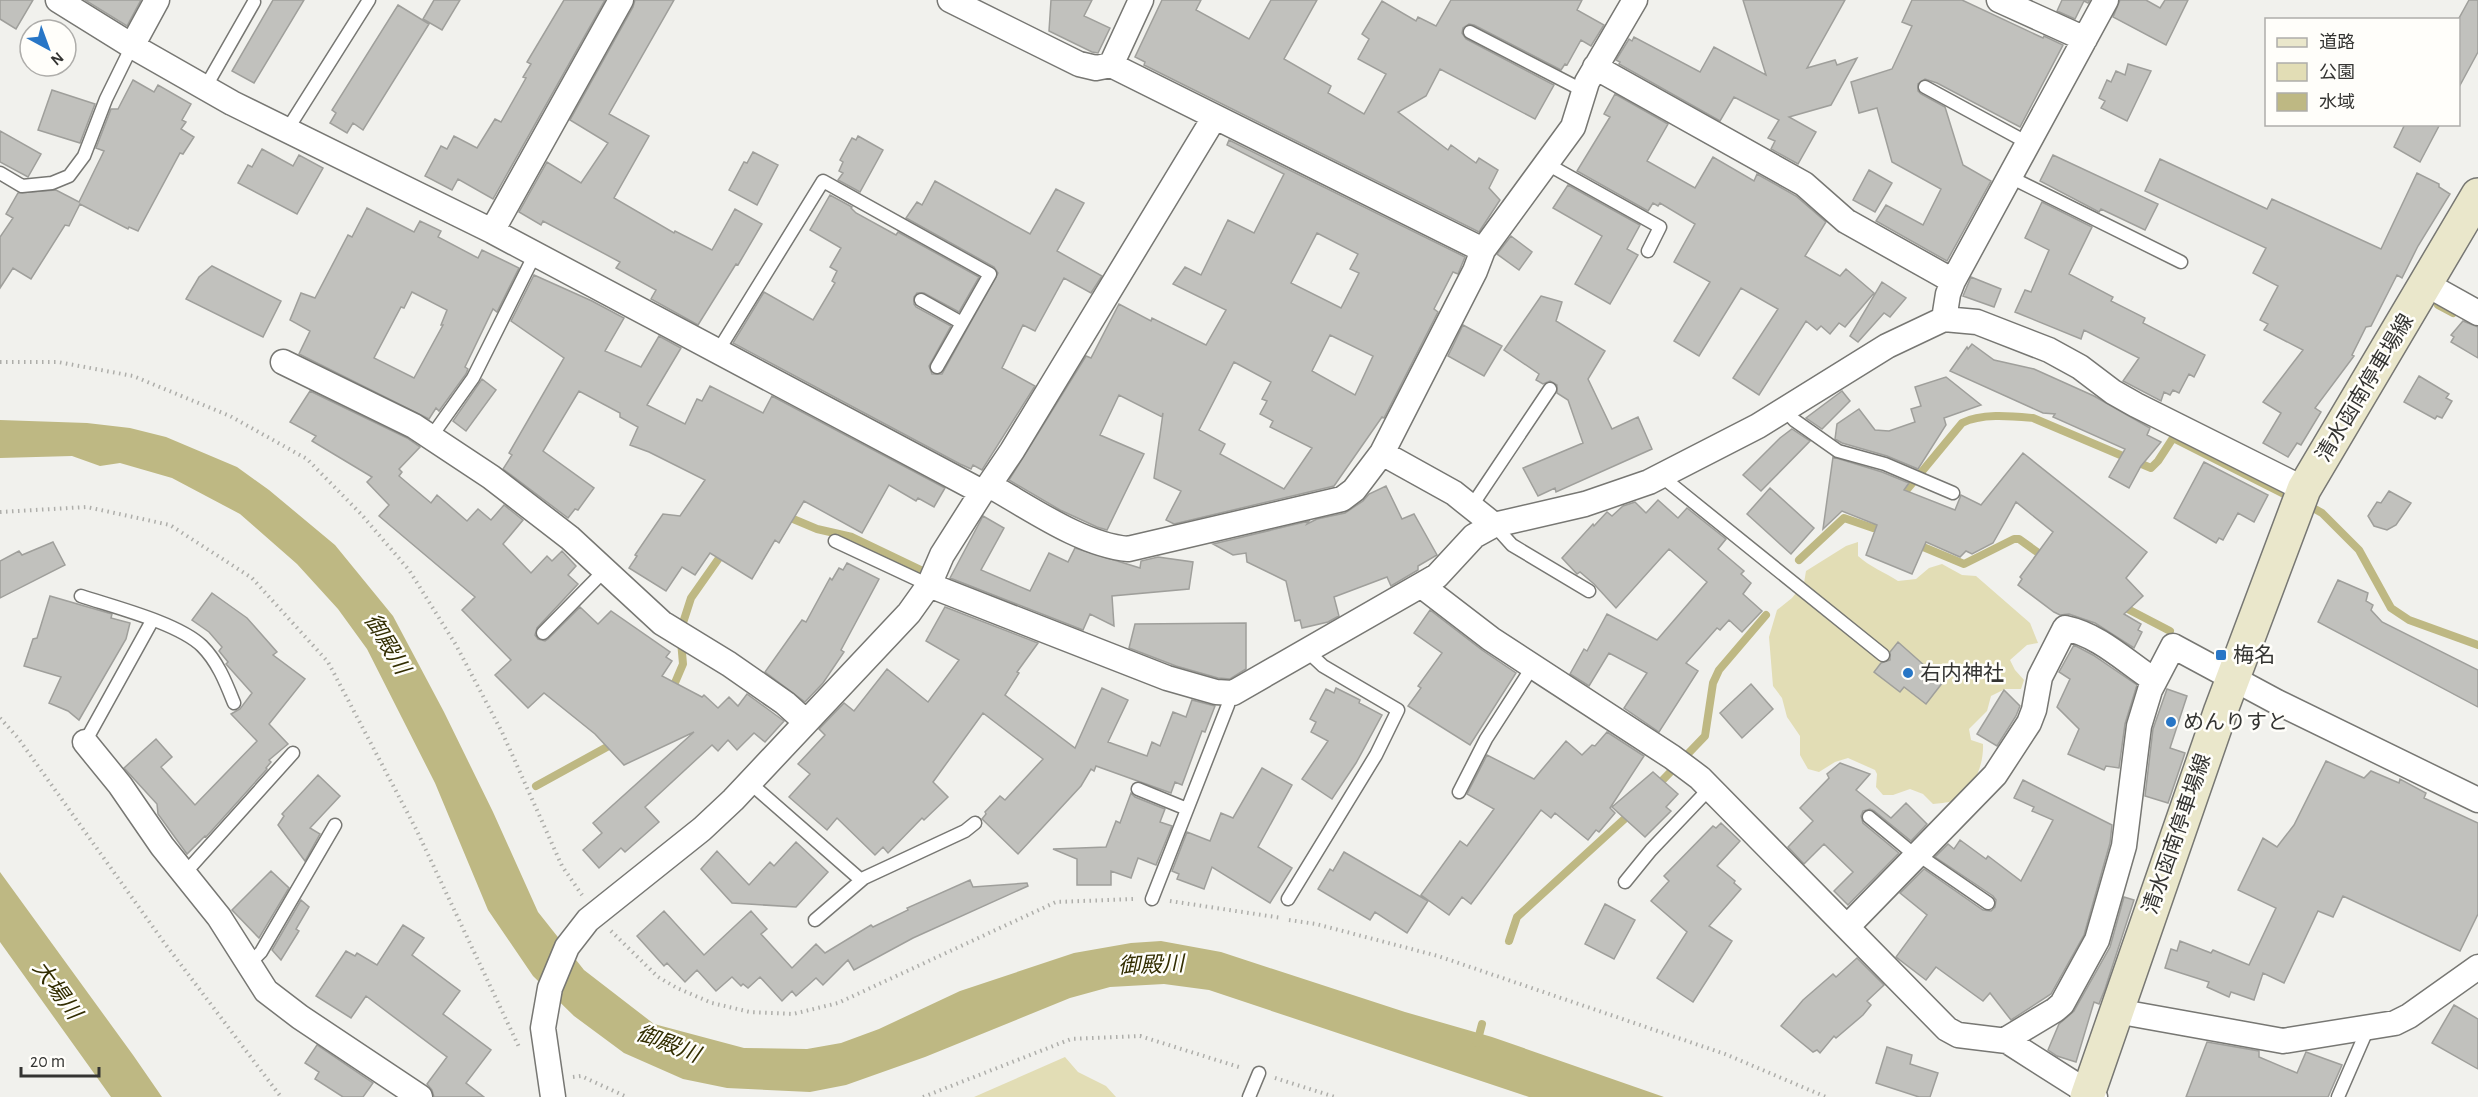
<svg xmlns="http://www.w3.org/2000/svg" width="2478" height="1097" viewBox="0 0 2478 1097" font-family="'Alegreya Sans','Noto Sans JP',sans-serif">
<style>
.green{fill:#e2ddb5}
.water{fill:#beb883}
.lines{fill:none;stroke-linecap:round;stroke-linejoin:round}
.stream{stroke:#beb883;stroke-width:8}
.building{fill:#c1c1bd;stroke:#9f9f9b;stroke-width:1.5;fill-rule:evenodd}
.lane-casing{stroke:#777773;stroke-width:15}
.street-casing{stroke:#777773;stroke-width:27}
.secondary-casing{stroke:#777773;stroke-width:36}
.path{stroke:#aeaeaa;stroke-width:4;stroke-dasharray:1.5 4.5;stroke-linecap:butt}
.lane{stroke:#fff;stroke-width:12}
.street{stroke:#fff;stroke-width:24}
.secondary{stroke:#eae7cb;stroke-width:33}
.poi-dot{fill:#2876c6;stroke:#fffefa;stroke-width:2}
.labels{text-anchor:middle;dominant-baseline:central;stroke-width:5;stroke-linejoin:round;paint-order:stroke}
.street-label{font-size:21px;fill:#343432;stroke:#fffefa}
.poi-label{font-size:21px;fill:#343432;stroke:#fffefa;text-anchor:start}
.water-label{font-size:22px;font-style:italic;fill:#322d01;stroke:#fffefa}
</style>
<rect width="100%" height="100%" fill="#f1f1ed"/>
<path class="green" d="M1858 542V556C1870 567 1884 572 1898 581L1916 579 1929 568 1942 564 1962 575 1976 576 2030 623 2038 643 2027 645 2010 660 2015 670 2024 680 2021 689H2005L1991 696 1987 711 1969 729 1971 740 1983 744C1984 766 1973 792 1952 801 1947 803 1939 803 1933 804L1923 794 1910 789 1893 795H1883L1876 787 1877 774 1875 770 1848 758 1835 762 1819 772 1808 769 1800 755V736L1787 717 1782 698 1773 686 1769 637 1777 610 1792 598 1804 583 1806 571 1846 546Z
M1065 1057 1078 1072 1106 1086 1116 1097H974Z"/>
<path class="water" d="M0 420 87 423 130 428 166 437 237 467 269 490 335 545 393 616 444 712 493 812 538 912 584 970 654 1024 744 1048 807 1049 841 1043 879 1029 960 991 1074 953 1131 943 1161 941 1221 952 1405 1012 1492 1037 1664 1097H1529L1209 990 1164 984 1110 987 1070 998 925 1057 846 1085 810 1092 727 1088 683 1079 624 1053 574 1016 533 976 488 910 435 783 367 649 338 609 297 564 240 514 172 478 120 463 100 466 72 456 0 458Z
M0 872 133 1055 162 1097H111L0 942Z"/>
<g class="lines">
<path class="stream" d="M2438 305 2453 313
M1900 498 1962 423C1981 413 2011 416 2033 418L2151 468 2158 461 2173 438 2292 498
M2306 504 2322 513 2359 550 2391 608 2409 620 2478 645
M786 516 817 529 852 537 923 571
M1916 544 1964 564 2014 539H2019L2044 557
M1799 560 1844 518 1873 528 1878 527 1882 522
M2120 605 2170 631
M681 629 691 598 724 551
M671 692 683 664 681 641
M536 786 616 742
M1656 787 1705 736 1713 683 1719 670 1766 615
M1509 941 1517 917 1631 813
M1477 1043 1482 1024"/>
</g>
<path class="building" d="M0 0H33L16 29 0 19Z
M85 0H141L127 26Z
M273 0H304L254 83 232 71Z
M434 0H460L442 30 423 19Z
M564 0H605L493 199 458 179 452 190 425 176 441 146 447 149 454 136 477 148 495 119 501 122 526 78 523 77 531 64 527 62Z
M635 0H674L609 114 649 136 614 198 674 233 675 231 712 250 735 209 762 224 738 265 736 264 698 325 651 299 656 290 616 268 620 262 543 221 541 225 519 212 547 162 581 183 608 143 570 120 633 7Z
M1051 0H1092L1084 16 1110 28 1098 53 1092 52 1049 31Z
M1162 0H1201L1196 10 1249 39 1271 0H1317L1284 59 1331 86 1328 93 1364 114 1386 74 1358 59 1369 39 1362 34 1382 1 1416 21 1418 17 1436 26 1451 0H1582L1577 10 1604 25 1591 46 1581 40 1567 65 1565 64 1561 70 1474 25 1469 24 1463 28 1462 33 1466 39 1554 85 1535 119 1440 69 1426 96 1398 112 1448 150 1451 145 1476 163 1479 158 1498 170 1489 188 1500 200 1479 232 1144 65 1145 62 1135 57Z
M1743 0H1845L1807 68 1835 60 1837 65 1857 58 1831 105 1789 117 1816 132 1798 164 1771 149 1775 141 1768 138 1779 120 1734 97 1720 121 1619 64 1620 62 1616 60 1629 39 1632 41 1634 37 1700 72 1714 47 1766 75Z
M1912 0H1962L2043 38 2044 36 2063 45 2020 127 1937 83 1925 79 1918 84V91L1921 94 1945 107 1963 165 1991 181 1947 261 1876 221 1886 205 1923 225 1941 189 1892 162 1877 108 1859 113 1851 82 1892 69 1912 26 1902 22Z
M2062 0H2090L2088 3 2084 1 2075 19 2057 11Z
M2120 0H2146L2160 8 2165 0H2188L2166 45 2113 17Z
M2469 0H2478V52L2458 89V20Z
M398 5 429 24 363 130 353 123 347 133 330 123 336 113 332 110Z
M2128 64 2151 71 2127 121 2101 108 2105 101 2099 98 2107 80 2111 82 2116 71 2125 75Z
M133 80 154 92 158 85 191 104 182 120 186 122 181 129 194 137 183 154 180 153 138 231 129 227 128 229 80 204 69 226 65 225 31 279 13 268 0 288V237L13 218 6 214 18 193 56 190 79 202 104 151 96 148 111 109H118Z
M52 90 95 104 80 143 38 130Z
M1615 94 1668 124 1647 161 1695 188 1713 157 1754 181 1757 174 1796 196 1826 222 1805 256 1840 276 1846 269 1874 293 1845 327 1839 323 1830 334 1821 326 1817 330 1806 321 1759 395 1733 378 1778 309 1741 288 1699 356 1674 341 1710 282 1674 262 1695 224 1660 203 1658 206 1653 203 1648 211 1577 171 1610 117 1604 114Z
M2405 124H2440L2420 162 2394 147Z
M0 131 41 154 28 177 0 162Z
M858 136 883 150 860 192 838 180 843 173 839 171 843 162 840 160 852 138 856 140Z
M1229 140 1465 257 1458 274 1453 272 1434 309 1438 312 1384 418 1382 417 1334 486 1174 524 1166 520 1181 491 1154 478 1163 413 1162 417 1119 395 1100 435 1144 454 1107 530 1097 527 1060 510 1009 480 1086 356 1091 358 1119 304 1151 321 1152 318 1206 345 1226 310 1173 284 1185 267 1201 275 1228 220 1254 233 1284 174 1227 145ZM1317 233 1358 254 1350 269 1359 273 1341 308 1291 283ZM1330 335 1373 356 1355 395 1312 371ZM1234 362 1271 382 1262 399 1267 401 1260 414 1273 421 1270 427 1312 448 1284 489 1220 454 1225 444 1199 430Z
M262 149 293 166 299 155 323 168 297 214 238 183 248 165 252 167Z
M753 152 778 165 757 205 729 190 744 162 747 163Z
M2053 155 2158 204 2145 230 2101 209 2099 212 2040 181Z
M2160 159 2267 209 2272 199 2381 249 2417 173 2439 184V187L2450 194 2418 246 2402 278 2397 275 2371 326 2366 327 2352 355 2354 356 2315 408 2321 412 2301 445 2297 443 2288 457 2263 443 2281 413 2263 402 2303 350 2264 330 2268 324 2260 320 2278 286 2253 273 2266 248 2145 191Z
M1869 170 1892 183 1875 212 1853 200Z
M935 181 1030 234 1056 189 1084 203 1057 251 1102 276 1091 293 1064 278 1035 331 1023 325 1002 368 1035 386 982 470 973 465 971 469 960 464 733 343 764 292 813 320 835 283 832 281 837 271 830 267 841 248 810 230 830 195 852 207 851 208 856 213 896 235 898 232 979 277 959 312 924 293H917L914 297V304L916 307 951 326 929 366 932 374H942L998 273 994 267 906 218 917 202 922 205Z
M1568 185 1640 225 1627 249 1638 255 1610 304 1575 284 1602 236 1553 208Z
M2042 202 2092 227 2069 274 2113 297 2111 301 2145 318 2143 323 2205 355 2194 377 2189 374 2179 393 2173 390 2170 395 2164 392 2161 401 2123 381 2139 358 2084 330 2081 339 2015 312 2025 290 2031 292 2049 250 2025 238Z
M367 208 414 232 420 221 441 231 438 237 478 258 482 250 519 268 497 312 493 309 465 367 468 369 466 374 439 411 436 408 429 419 299 354 310 331 290 320 301 293 315 298 348 235 352 237ZM412 292 447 310 441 325H443L414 378 374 358 401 307 404 308Z
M1511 236 1532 252 1519 270 1497 254Z
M212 266 281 301 263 337 186 299 199 277Z
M534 275 592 301 624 318 605 351 641 367 659 336 681 348 647 405 685 424 697 399 702 401 710 386 763 413 772 396 945 488 934 507 918 498 916 501 889 485 862 533 804 501 779 543 775 540 752 579 710 553 695 575 682 567 666 591 629 568 637 556 635 555 663 514 680 516 705 480 649 452 630 445 638 427 620 417V413L579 391 543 451 594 488 578 510 575 509 568 518 503 469 512 455 509 453 564 358 511 321Z
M1971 277 2001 289 1994 307 1963 296Z
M1882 282 1906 298 1890 317 1884 313 1858 342 1850 336Z
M1541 296 1562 302 1556 321 1605 351 1588 379 1612 429 1638 417 1652 449 1556 492 1555 488 1538 496 1523 468 1583 443 1568 400 1557 393V385L1550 381 1543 384 1536 380 1539 374 1504 350Z
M2463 321 2478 327V358L2451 342 2454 337 2451 335Z
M1463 325 1502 346 1484 376 1448 356Z
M1972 344 1994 360 2034 369 2094 396 2150 428 2147 435 2161 442 2141 466 2129 488 2109 477 2125 449 2053 417 2055 414 2043 413 1950 371 1967 347 1968 349Z
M2419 376 2449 394 2446 398 2452 401 2442 418 2437 416 2435 419 2404 402Z
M1946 377 1981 405 1944 418 1946 425 1918 469 1887 456 1842 443 1835 439 1837 424 1859 409 1875 430 1889 431 1915 422 1911 409 1921 406 1915 387Z
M482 379 496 390 466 431 453 421Z
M310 391 407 438 420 447 399 469 402 472 399 476 431 503 437 495 467 521 478 509 491 520 504 505 523 520 503 544 531 573 547 556 552 561 562 551 576 566 568 575 578 584 537 628 535 635 538 639 545 641 548 639 580 607 598 624 611 611 670 652 666 657 672 661 662 676 702 697 704 695 718 708 729 697 738 706 747 694 784 721 765 742 754 733 737 750 728 740 718 751 712 745 645 807 659 822 625 852 621 848 599 868 583 850 602 833 593 823 694 732 624 765 595 734 544 693 528 708 495 675 511 660 462 610 475 597 379 516 389 505 367 482 372 477 312 441 316 436 290 422Z
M1842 391 1850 401 1822 429 1806 418Z
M1792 429 1810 441 1761 491 1743 475 1780 438Z
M2023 453 2147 552 2126 578 2143 596 2124 614 2141 624 2138 630 2142 632 2134 648 2095 623 2069 614 2060 615 2054 612 2018 585 2022 579 2020 577 2053 532 2016 502 1993 543 1972 554 1966 551 1960 557 1926 542 1912 574 1866 555 1877 525 1842 511 1823 529 1833 457 1882 472 1909 483 1904 490 1955 510 1961 495 1981 505Z
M2204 462 2268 495 2254 522 2238 513 2223 540 2219 538 2216 543 2174 518Z
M1386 486 1402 519 1414 514 1437 555 1418 566V570L1391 586 1387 577 1334 597 1339 616 1328 622 1302 628 1300 620 1295 621 1286 581 1247 562 1246 553 1233 555 1213 544 1309 521 1307 524 1317 519 1345 513 1363 501 1369 494Z
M1770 488 1814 528 1791 554 1747 514Z
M2389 491 2411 503 2396 525 2387 530 2374 526 2368 516 2377 502 2381 503Z
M1658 500 1678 518 1687 508 1726 539 1718 549 1744 571 1741 574 1751 583 1743 594 1762 611 1742 632 1729 620 1720 630 1717 628 1686 663 1698 671 1659 732 1624 708 1647 673 1609 653 1589 686 1570 674 1584 649 1587 651 1607 614 1657 640 1707 582 1669 549 1616 608 1594 584 1580 572 1577 574 1562 558 1593 524 1594 526 1607 512 1612 516 1623 506 1635 502 1646 513Z
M983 516 1004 528 981 570 1030 591 1049 553 1068 562 1075 548 1140 568 1141 561 1158 557 1193 562 1189 589 1112 596 1114 626 1090 614 1083 630 950 578Z
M53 542 65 565 0 598V561L19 551 22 555Z
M847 563 879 579 841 650 844 652 823 683 805 702 765 672 802 620 806 622 830 578 832 580 839 568 843 570Z
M2338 580 2368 593 2366 601 2373 605 2371 610 2382 622 2478 670V707L2318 622Z
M212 593 247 618 277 652 273 655 305 679 269 724 288 744 269 760 271 762 266 768 267 769 206 837 205 836 187 854 158 814 157 804 124 768 156 739 172 757 161 767 195 805 257 741 231 714 240 709 252 693 226 664 228 662 219 651 222 647 209 632 192 620Z
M50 596 112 614 111 618 130 623 126 639 79 720 68 711 49 703 61 677 24 666 33 639 37 638Z
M945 607 1038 643 1017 672 1019 673 1005 695 1075 748 1102 688 1128 700 1108 742 1147 756 1152 742 1160 746 1173 712 1186 717 1192 700 1215 706 1205 732 1202 731 1182 785 1175 782 1171 793 1096 766 1094 771 1091 769 1081 786 1018 854 982 819 986 814 985 812 1000 796 1005 800 1043 759 983 713 933 782 948 797 924 820 922 818 888 853 883 847 875 855 837 818 827 830 789 797 810 774 798 764 825 735 819 729 844 703 854 711 887 669 928 702 959 660 926 641Z
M1430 610 1482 650 1516 673 1470 745 1408 706 1421 688 1418 686 1442 653 1414 633Z
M1246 623V669L1230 679 1218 678 1176 666 1129 648 1135 624Z
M1898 642 1943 682 1926 704 1904 687 1900 692 1874 672 1881 663 1890 660V652Z
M2074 645 2093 655 2137 685 2125 724 2119 768 2106 766 2104 770 2068 754 2079 729 2057 707 2070 679 2059 672Z
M1751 684 1773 709 1742 738 1720 713Z
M1336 688 1360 700 1359 703 1382 715 1356 763 1332 799 1302 779 1328 741 1311 732 1316 722 1310 719 1326 689 1334 693Z
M2167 689 2187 696 2170 748 2185 753 2168 803 2145 796 2153 729Z
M2004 690 2020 706 2016 716 1997 746 1977 734Z
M1607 732 1644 756 1610 808 1615 813 1599 832 1596 830 1588 840 1555 813 1551 818 1541 810 1471 904 1462 897 1449 915 1421 895 1460 841 1467 846 1494 809 1467 794 1487 755 1534 779 1566 741 1582 755 1592 745 1595 746Z
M2326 761 2364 778 2371 771 2399 783 2400 779 2426 793 2424 798 2478 823V914L2460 951 2343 896 2333 917 2318 911 2284 983 2263 973 2254 1000 2231 992 2229 997 2207 987 2209 982 2165 968 2171 949 2177 951 2180 941 2211 953 2213 950 2249 965 2276 908 2238 890 2263 838 2277 847 2294 825Z
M1840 763 1870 774 1856 790 1891 818 1906 803 1927 824 1911 841 1874 811 1870 809 1863 811 1861 816 1863 823 1899 853 1848 905 1834 891 1853 872 1824 844 1804 864 1788 847 1813 821 1800 808 1829 778 1827 774Z
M1262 768 1292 785 1258 847 1292 868 1270 903 1212 867 1204 889 1177 879 1179 874 1172 871 1187 832 1210 841 1221 813 1233 818Z
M1653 772 1678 794 1666 807 1671 811 1645 837 1612 807Z
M318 775 340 796 310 828 320 834 305 861 278 825 284 816 282 814Z
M2023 780 2112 825 2110 843 2084 935 2051 994 2011 1020 1990 993 1983 1001 1936 967 1926 980 1896 957 1927 915 1900 893 1924 869 1983 910 1991 911 1995 907 1996 900 1993 896 1935 857 1948 844 1954 849 1960 840 1986 859 1988 856 2021 881 2053 820 2032 811 2034 807 2014 798Z
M1131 793 1135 797 1165 809 1160 822 1172 826 1156 865 1138 858 1131 878 1111 871V885H1077V859L1053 849 1106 847 1116 821 1120 823Z
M1721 823 1740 841 1717 866 1735 881 1734 883 1741 889 1709 926 1732 941 1693 1002 1657 978 1687 932 1651 901 1669 881 1664 876 1713 826 1716 828Z
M796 842 828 872 796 907 732 903 701 869 717 851 749 885 770 862 774 866Z
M1344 852 1428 901 1407 933 1375 912 1370 920 1318 889 1330 869 1333 871Z
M271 871 289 888 259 938 232 910Z
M970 880 973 887 1027 883 1028 886 913 938 854 970 848 960 823 985 816 978 796 996 792 991 782 1001 760 977 748 988 743 984 741 986 732 977 716 991 697 970 685 982 667 963 664 966 637 936 664 911 704 955 751 911 767 929 761 934 792 968 816 944 825 953 871 925 873 927 908 910 907 908Z
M2124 897 2134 900 2105 989 2099 1004 2094 1002 2076 1062 2057 1056 2048 1050 2059 1024 2074 1011 2110 947Z
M301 900 309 907 296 929 299 931 281 960 272 950Z
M1605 904 1635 920 1614 959 1585 944Z
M403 925 424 938 412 955 460 991 443 1014 491 1050 466 1083 484 1097H434L432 1090 427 1084 447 1057 366 996 351 1018 316 996 346 951 355 956 357 953 377 965Z
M1857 958 1884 985 1867 1001 1871 1005 1863 1015 1836 1038 1834 1036 1820 1053 1817 1050 1813 1052 1781 1026 1803 1000 1833 974 1836 977Z
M2454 1005 2478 1019V1069L2432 1043Z
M2207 1042 2259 1051V1057L2297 1073 2306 1052 2342 1065 2328 1097H2186Z
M317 1045 373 1083 363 1097H343L315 1079 319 1072 305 1063Z
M1887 1047 1912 1055 1910 1064 1938 1073 1930 1097H1919L1876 1083Z"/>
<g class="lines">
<g class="lane-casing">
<path id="lane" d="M1470 32 1584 91
M1925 87 2028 143
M205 88 254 2
M287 130 369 0
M1547 164 1660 227 1648 251
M0 173 22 186 52 183 69 176 84 156 106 99 132 46
M2010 177 2181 262
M921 300 962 323
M718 351 823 181 990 274 937 367
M1785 410 1794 420 1838 451 1885 464 1953 493
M431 437 473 378 535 254
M1661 476 1883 655
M1471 507 1550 389
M1494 525 1512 545 1589 591
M835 541 929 585
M81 596C114 607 178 623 202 646 218 662 226 683 234 703
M543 633 605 570
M85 742 152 621
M750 783 861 880
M1138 789 1187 809
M1459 792 1486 739 1533 666
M1869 817 1916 856
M1917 854 1988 903
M185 873 293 753
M1625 882 1651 850 1710 788
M1152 899 1228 705 1231 693
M1288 899 1376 755 1398 710 1323 666 1307 651
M815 920 864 878 965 831 975 823
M249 964 261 952 335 825
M1249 1097 1259 1073
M2338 1097 2368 1028"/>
</g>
<g class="street-casing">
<path id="street" d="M58 0 132 46 232 103 492 231 982 492
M950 0 1079 64 1096 68 1111 65 1483 250
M1999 0 2085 39
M132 46 157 0
M1111 65 1141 0
M1595 67 1804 184 1846 221 1953 281
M492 231 621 0
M2426 284 2478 313
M1944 319 1948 294 1953 281 2106 0
M283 362 414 426 491 477 570 538 662 623 729 664 785 703 806 722
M989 485C1030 508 1082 545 1128 549L1342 499 1354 490 1382 453
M1494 525 1454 493 1382 453 1475 271 1483 250 1573 127 1587 82 1635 0
M929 585 942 555 982 492 989 485 1012 451 1214 118
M1422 586 1491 639 1672 757 1700 778 1947 1029 1958 1035 2007 1041 2095 1097
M85 742 120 785 162 846 219 917 266 991 300 1017 420 1097
M1847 927 1995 775 2029 723 2034 710 2040 677 2065 628C2099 635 2125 661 2154 680
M2116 1011 2283 1041 2395 1023 2409 1016 2478 967
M2005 1040 2055 1010 2062 1004 2097 940 2124 846 2139 726 2150 690 2173 646 2277 702 2478 800
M553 1097 543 1028 550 988 567 947 588 920 702 829 733 800 909 613 929 585 1167 678 1216 692 1233 693 1437 576 1474 536 1494 525 1585 504 1649 482 1758 426 1887 346 1944 319 1977 322 2049 350 2080 367 2113 392 2136 405 2304 489"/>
</g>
<g class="secondary-casing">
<path id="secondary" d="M2087 1097 2221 710 2304 489 2478 195"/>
</g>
<path class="path" d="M0 362H58L133 376 230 416 307 459 361 514 409 570 456 645 502 732 562 866 582 895
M0 512 87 507 170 525 252 578 328 662 416 829 519 1047
M0 718 18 738 163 941 281 1097
M1170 901 1282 918
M1289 920 1316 924 1438 956 1725 1054 1826 1097
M611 931 658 977 677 988 712 1003 750 1012 793 1014 838 1003 1056 902 1133 899
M573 1077 581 1076 627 1097
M1275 1078 1335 1097
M923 1097 1071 1039 1140 1036 1242 1068"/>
<use href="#lane" class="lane"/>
<use href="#street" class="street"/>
<use href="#secondary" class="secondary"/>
</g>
<g class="poi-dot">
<rect x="2215" y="649" width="12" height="12" rx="3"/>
<circle cx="1908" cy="673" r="6"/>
<circle cx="2171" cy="722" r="6"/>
</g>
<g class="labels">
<g class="street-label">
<text transform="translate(2365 388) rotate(-59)">清水函南停車場線</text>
<text transform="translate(2177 834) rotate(-71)">清水函南停車場線</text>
</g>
<g class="poi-label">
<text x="2233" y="655">梅名</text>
<text x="1920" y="673">右内神社</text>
<text x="2183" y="722">めんりすと</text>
</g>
<g class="water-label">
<text transform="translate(387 644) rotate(59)">御殿川</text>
<text transform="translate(1151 965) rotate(-2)">御殿川</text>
<text transform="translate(57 990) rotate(54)">大場川</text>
<text transform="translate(668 1044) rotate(21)">御殿川</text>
</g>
</g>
<rect x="2265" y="18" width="195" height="108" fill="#fffefa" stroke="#aeadaa" stroke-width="1.5"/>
<rect x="2277" y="38" width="30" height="9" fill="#eae7cb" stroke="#aeadaa" stroke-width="1.5"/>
<text x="2319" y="48" font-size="18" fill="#343432">道路</text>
<rect x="2277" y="63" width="30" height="18" fill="#e2ddb5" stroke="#aeadaa" stroke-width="1.5"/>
<text x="2319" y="78" font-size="18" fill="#343432">公園</text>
<rect x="2277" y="93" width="30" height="18" fill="#beb883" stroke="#aeadaa" stroke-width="1.5"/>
<text x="2319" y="108" font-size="18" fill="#343432">水域</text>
<g transform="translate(48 48) rotate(139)"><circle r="28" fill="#fffefa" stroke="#aeadaa" stroke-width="1.5"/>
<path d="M0-4.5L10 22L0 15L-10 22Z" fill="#2876c6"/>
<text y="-9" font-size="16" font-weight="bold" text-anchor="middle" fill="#343432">N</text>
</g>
<path d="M21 1067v9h78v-9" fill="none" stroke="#343432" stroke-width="3"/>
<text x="30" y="1067" font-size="18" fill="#343432" stroke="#fffefa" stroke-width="4.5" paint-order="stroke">20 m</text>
</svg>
